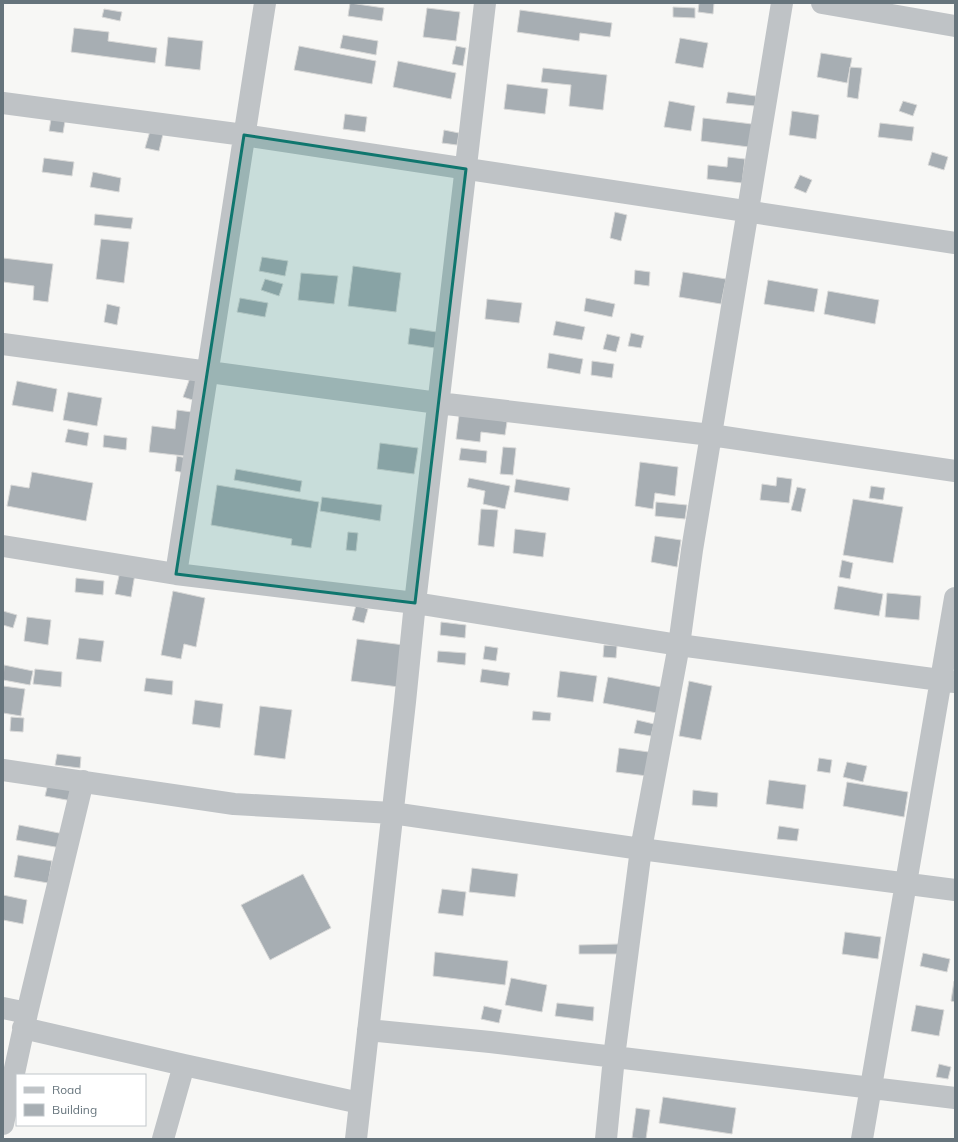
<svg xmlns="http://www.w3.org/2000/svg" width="958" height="1142" viewBox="0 0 958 1142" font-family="Mulish,sans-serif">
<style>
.building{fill:#a7aeb3;stroke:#d9d9d8}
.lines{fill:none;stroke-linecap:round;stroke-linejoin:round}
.street{stroke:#bfc3c6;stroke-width:22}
.marked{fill:#0f766e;fill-opacity:0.2;stroke:#0f766e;stroke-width:3;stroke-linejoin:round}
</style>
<rect width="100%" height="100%" fill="#f7f7f5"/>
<path class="building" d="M350 3 384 8 382 21 348 16Z
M699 3H714L713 14 698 12Z
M673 7 695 8V18L673 17Z
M427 8 460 12 456 41 423 37Z
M104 9 122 12 120 21 102 17Z
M520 10 612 23 610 37 580 33 579 41 517 32Z
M74 28 109 32 108 41 157 48 155 63 71 52Z
M343 35 378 41 376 55 340 48Z
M168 37 203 41 200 70 165 66Z
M680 38 708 43 703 68 675 63Z
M299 46 376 61 372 84 294 70Z
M456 46 466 48 463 66 452 64Z
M821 53 852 58 847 83 817 77Z
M398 61 456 73 451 99 393 87Z
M850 67 862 68 858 99 847 97Z
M543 68 607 75 603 110 569 106 571 85 541 82Z
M507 84 548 89 545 114 504 109Z
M728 92 756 96 755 106 726 103Z
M669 101 695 106 691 131 664 127Z
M903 101 917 105 913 116 899 111Z
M792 111 819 115 816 139 789 135Z
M345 114 367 117 365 132 343 129Z
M703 118 752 124 749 147 701 141Z
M51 119 65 121 63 133 49 131Z
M880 123 914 127 912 141 878 137Z
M444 130 459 133 457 145 442 143Z
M150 131 163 134 159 151 145 148Z
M932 152 948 157 944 170 928 165Z
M728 157 745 159 742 183 707 179 708 165 727 167Z
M44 158 74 162 72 176 42 172Z
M93 172 121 178 119 192 90 187Z
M800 175 812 180 806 193 794 188Z
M615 212 627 215 621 241 610 238Z
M95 214 133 218 131 229 94 225Z
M101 239 129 242 124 283 96 279Z
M262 257 288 261 285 276 259 271Z
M3 258 53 264 48 302 33 300 34 286 3 282Z
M353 266 401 273 396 312 348 306Z
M635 270 650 272 649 286 634 284Z
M683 272 726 279 721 304 679 297Z
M301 273 338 276 334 304 298 300Z
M265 279 283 284 279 296 261 290Z
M768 280 818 289 814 312 764 304Z
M828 291 879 300 875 324 824 314Z
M240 298 268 303 265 317 237 312Z
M586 298 615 304 612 317 584 311Z
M487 299 522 303 519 323 485 319Z
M107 304 120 307 117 325 104 322Z
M556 321 585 327 582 340 553 335Z
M410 328 437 332 435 348 408 344Z
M631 333 644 336 641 348 628 346Z
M607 334 620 337 616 352 603 349Z
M549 353 583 359 580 374 547 368Z
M592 361 614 364 612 378 591 375Z
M191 375 204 380 196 401 183 397Z
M17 381 57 389 53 412 12 405Z
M68 392 102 398 97 426 63 420Z
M460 407 507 422 505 435 481 432 480 442 456 439Z
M177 410 199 413 193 457 149 452 152 426 175 429Z
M68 429 89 433 87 446 65 442Z
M104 435 127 438 126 450 103 447Z
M380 443 418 448 414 474 377 469Z
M503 447 516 448 513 475 500 474Z
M461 448 487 451 486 463 459 460Z
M177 456 192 459 190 474 175 471Z
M640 462 678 467 675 496 655 493 653 509 635 506Z
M236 469 302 481 300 492 234 480Z
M32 472 93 483 86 521 7 506 11 485 29 488Z
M777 477 792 479 789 503 760 500 762 484 776 486Z
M469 478 510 486 505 509 483 504 485 491 467 487Z
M516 479 570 488 568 501 514 492Z
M217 485 319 502 311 548 291 545 292 539 211 525Z
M871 486 885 488 883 500 869 498Z
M797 487 806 489 801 512 791 510Z
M322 497 382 505 380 521 320 511Z
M853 499 903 507 893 563 843 555Z
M656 502 687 505 685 519 655 516Z
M481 509 498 510 494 547 478 545Z
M515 529 546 533 543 557 513 553Z
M348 532 358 533 356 551 346 550Z
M655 536 681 540 677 567 651 562Z
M842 560 853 563 850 579 839 577Z
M120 571 135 574 131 597 115 594Z
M76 578 104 581 103 595 75 592Z
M838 586 883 594 879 616 834 609Z
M173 591 205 598 196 647 184 644 181 659 161 655Z
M887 593 921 596 919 620 885 617Z
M356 605 368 609 364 623 352 620Z
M3 611 17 615 13 628 3 625Z
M27 617 51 620 48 645 24 641Z
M441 622 466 625 465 638 440 635Z
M79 638 104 641 101 662 76 659Z
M357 639 404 645 399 687 351 681Z
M604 645 617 646 616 658 603 657Z
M485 646 498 648 496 661 483 659Z
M438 651 466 653 465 665 437 662Z
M4 665 33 671 30 685 3 680Z
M35 669 62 672 61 687 33 684Z
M482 669 510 673 508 686 480 682Z
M560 671 597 676 593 702 557 697Z
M608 677 661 687 657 713 603 703Z
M146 678 173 681 172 695 144 691Z
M689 681 712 686 701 740 679 736Z
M3 686 25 689 21 716 3 713Z
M195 700 223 704 220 728 192 724Z
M260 706 292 710 285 759 254 755Z
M533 711 551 713 550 721 532 720Z
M11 717 24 718 23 732 10 731Z
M637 720 654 724 651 736 634 733Z
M619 748 649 752 647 776 616 772Z
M57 754 81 757 80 768 55 765Z
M819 758 832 760 830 773 817 771Z
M847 762 867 766 863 782 843 777Z
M49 779 75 785 72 801 45 796Z
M769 780 806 785 803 809 766 804Z
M847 782 908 792 904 817 843 806Z
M693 790 718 793 717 807 692 805Z
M19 825 64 834 61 848 16 840Z
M779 826 799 829 797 841 777 839Z
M18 855 52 861 48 883 14 877Z
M472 868 518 874 515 897 469 892Z
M303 874 331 928 270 960 241 905Z
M442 889 466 892 463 916 438 913Z
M3 895 27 900 23 924 3 920Z
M845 932 881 937 878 959 842 954Z
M619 944V954H579V945Z
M435 952 508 961 505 985 433 976Z
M923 953 950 959 947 972 920 966Z
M511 978 547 985 542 1012 505 1005Z
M954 981H955V1002L951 1001Z
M557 1003 594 1007 593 1021 555 1016Z
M916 1005 944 1010 939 1036 911 1031Z
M484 1006 502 1010 499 1023 481 1019Z
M939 1064 951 1067 948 1079 936 1077Z
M663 1097 736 1108 732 1134 659 1123Z
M636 1108 650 1110 646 1139 632 1138Z"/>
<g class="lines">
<path class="street" d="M822 3 955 26
M3 103 244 135 955 243
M3 344 438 403 711 435 955 471
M3 546 176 574 415 603 679 645 955 682
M176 574 265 3
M3 770 234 804 392 813 641 849 955 890
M3 1008 27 1013
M23 1028 184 1065 360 1103
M368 1030 490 1042 955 1098
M3 1124 27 1013 83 781
M163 1139 184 1065
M356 1139 405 702 415 603 485 3
M606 1139 614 1057 641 849 679 645 692 550 782 3
M862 1139 955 598"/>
</g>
<path class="marked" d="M244 135 466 169 415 603 176 574Z"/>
<rect width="958" height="1142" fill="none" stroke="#66747c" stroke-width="8"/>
<rect x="16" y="1074" width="130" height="52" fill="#ffffff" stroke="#c2c7cb"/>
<rect x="24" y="1087" width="20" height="6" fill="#bfc3c6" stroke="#c2c7cb"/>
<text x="52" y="1094" font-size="12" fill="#66747c">Road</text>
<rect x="24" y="1104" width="20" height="12" fill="#a7aeb3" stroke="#c2c7cb"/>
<text x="52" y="1114" font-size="12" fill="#66747c">Building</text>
</svg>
